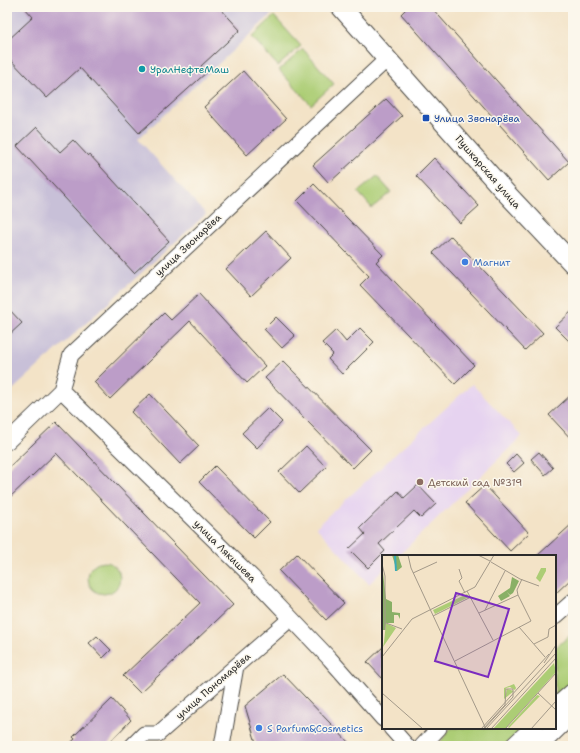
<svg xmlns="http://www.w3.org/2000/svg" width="580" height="753" viewBox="0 0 580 753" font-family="'Shantell Sans',sans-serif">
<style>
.built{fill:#e6d3f0}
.industrial{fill:#c8c0d8}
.green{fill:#accd75;stroke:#6c7c50}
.building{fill:#bc9dc8}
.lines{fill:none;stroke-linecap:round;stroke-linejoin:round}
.minor-casing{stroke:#494742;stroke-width:17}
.major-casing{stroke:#494742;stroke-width:21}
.minor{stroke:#fff;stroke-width:15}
.major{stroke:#fff;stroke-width:19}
.culture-dot{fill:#0f9aa8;stroke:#fbf7ec;stroke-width:1.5}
.transit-dot{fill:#1a4fb4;stroke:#fbf7ec;stroke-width:1.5}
.shop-dot{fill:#3f7fe0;stroke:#fbf7ec;stroke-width:1.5}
.education-dot{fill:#8d6e63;stroke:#fbf7ec;stroke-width:1.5}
.labels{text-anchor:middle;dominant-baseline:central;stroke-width:3;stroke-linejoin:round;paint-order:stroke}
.culture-label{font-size:10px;fill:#0d838f;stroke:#fbf7ec;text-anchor:start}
.transit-label{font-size:10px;fill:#164399;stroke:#fbf7ec;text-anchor:start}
.street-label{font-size:10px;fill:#2b2b2b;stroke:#fbf7ec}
.shop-label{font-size:10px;fill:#366cbe;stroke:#fbf7ec;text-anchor:start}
.education-label{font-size:10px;fill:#785e54;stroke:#fbf7ec;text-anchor:start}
.inset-river{fill:none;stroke:#3aaab7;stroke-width:2}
.inset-road{fill:none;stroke:#a39989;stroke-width:1}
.view{fill:#7b2cbf;fill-opacity:0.15;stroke:#7b2cbf;stroke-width:2}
.inset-edge{fill:none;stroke:#2b2b2b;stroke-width:2}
</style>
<rect width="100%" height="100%" fill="#fbf7ec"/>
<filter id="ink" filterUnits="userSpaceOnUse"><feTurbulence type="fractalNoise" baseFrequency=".025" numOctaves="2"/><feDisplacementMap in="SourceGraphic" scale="8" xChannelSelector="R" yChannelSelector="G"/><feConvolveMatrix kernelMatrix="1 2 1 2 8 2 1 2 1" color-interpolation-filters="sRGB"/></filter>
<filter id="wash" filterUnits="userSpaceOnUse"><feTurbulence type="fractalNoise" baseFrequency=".012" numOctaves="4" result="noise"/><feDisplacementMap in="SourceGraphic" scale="16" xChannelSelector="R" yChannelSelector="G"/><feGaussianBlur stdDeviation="0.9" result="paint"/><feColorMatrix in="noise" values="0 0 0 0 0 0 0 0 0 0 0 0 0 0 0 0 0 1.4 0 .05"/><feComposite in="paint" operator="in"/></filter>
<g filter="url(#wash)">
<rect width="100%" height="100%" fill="#f3e3c7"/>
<path class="built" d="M472 384 522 436 398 556H383V570L369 584 316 527Z"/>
<path class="industrial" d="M7 7H269L274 12 138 139 206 214 7 395Z"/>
<path class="green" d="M274 16 301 46 278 66 252 37Z
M303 49 334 84 311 105 279 70Z
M377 176 391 192 372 208 358 192Z
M88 578a16 16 0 1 1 32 0a16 16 0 1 1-32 0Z
M573 633V683L555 700V648Z
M451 728H524L504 746H437Z"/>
<g id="blocks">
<path class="building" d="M24 7H219L240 30 201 66 207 72 139 133 80 68 47 98 7 56V41L33 17Z
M408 7H431L569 162 549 180 401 14Z
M243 71 286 119 247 155 204 107Z
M386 99 402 116 329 183 313 165Z
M37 127 60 152 73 140 88 156 89 154 169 241 134 273 17 146Z
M434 158 479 206 460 223 416 176Z
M314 184 383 255 376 262 474 365 455 384 360 285 369 276 297 201Z
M266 231 291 258 251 296 226 269Z
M451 236 543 333 525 350 433 253Z
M199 294 265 366 247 383 190 321 110 399 94 382 164 313 171 320Z
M7 307 22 323 7 337Z
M573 310V345L555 327Z
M276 317 295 336 282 348 264 329Z
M360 328 374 342 342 374 328 359 333 354 322 343 336 330 346 342Z
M283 361 371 450 353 468 265 378Z
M573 393V441L549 415Z
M150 394 199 446 180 464 131 412Z
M268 408 282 422 257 448 242 433Z
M56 422 233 605 140 693 123 676 200 603 56 453 7 500V469Z
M306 446 326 467 299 493 279 472Z
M539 452 553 468 545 475 531 459Z
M516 454 524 463 514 472 506 464Z
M215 466 270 522 254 538 199 482Z
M418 485 436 504 421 518 414 511 379 544 385 551 368 568 349 549 365 534 360 528 398 491 404 498Z
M485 485 529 533 510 551 465 503Z
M573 523V577L555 594V556H537Z
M297 554 344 603 326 620 279 571Z
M97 636 111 650 103 658 89 643Z
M383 647V679L367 662Z
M283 674 352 746H257L245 706Z
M112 699 131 720 106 746H67L75 739 73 737Z"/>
</g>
</g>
<g filter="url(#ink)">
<use href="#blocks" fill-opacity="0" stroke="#494742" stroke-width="1"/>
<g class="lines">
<g class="minor-casing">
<path id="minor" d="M61 390 252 577 330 659 383 719
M7 442 61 390 71 355 386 60
M555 617 573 601
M391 728 407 746
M132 746 144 734H158L290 619
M222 746 236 666
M422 746 439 728"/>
</g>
<g class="major-casing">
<path id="major" d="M341 7 507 194 573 264
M555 709 573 693
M515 746 534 728
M538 746 573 712"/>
</g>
<use href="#minor" class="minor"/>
<use href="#major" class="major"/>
</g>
</g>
<circle class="culture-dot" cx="142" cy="69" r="4"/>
<rect class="transit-dot" x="422" y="114" width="8" height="8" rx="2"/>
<g class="shop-dot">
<circle cx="465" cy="262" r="4"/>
<circle cx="259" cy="728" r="4"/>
</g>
<circle class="education-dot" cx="420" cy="482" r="4"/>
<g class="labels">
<g class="culture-label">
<text x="150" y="69">УралНефтеМаш</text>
</g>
<g class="transit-label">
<text x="434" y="118">Улица Звонарёва</text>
</g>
<g class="street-label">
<text transform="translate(488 172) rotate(49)">Пушкарская улица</text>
<text transform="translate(188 245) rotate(-43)">улица Звонарёва</text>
<text transform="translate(225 551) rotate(45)">улица Лякишева</text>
<text transform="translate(213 686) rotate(-41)">улица Пономарёва</text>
</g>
<g class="shop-label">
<text x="473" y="262">Магнит</text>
<text x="267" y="728">S Parfum&amp;Cosmetics</text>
</g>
<g class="education-label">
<text x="428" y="482">Детский сад №319</text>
</g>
</g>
<g transform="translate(382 555)">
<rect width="174" height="174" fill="#f3e3c7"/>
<path d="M159 13H164V16L158 27 154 23ZM85 39 87 42 53 59 51 55ZM4 68 14 73 1 92 2 87ZM172 108 174 117 123 174H111ZM132 129 134 133 133 135 128 132 124 133 123 143 125 134 132 136 122 144V133ZM155 140 158 141 127 173 126 172Z" fill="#accd75"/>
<path d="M10 0H16L20 12 15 16ZM0 9 4 44 10 47V57L18 58V64L16 60H12V68H4L3 75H1L0 66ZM130 22 137 26 131 38 128 40 125 37 128 41 119 46 116 41 128 33Z" fill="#89b066"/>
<path class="inset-river" d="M13 0 14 16"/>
<path class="inset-road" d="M26 0 29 13 48 54M96 0 108 6M109 7 138 24 157 31M0 9 3 21V75M77 14 80 23 77 26 83 38M31 18 55 7M85 36 111 85M136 40 135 35 140 24M48 54 104 174 174 98M103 55 123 16M97 58 136 40M51 61 89 42M4 68 20 74M137 72 163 102M152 89 166 82 167 74 174 70M0 102 30 64 93 32 112 0M73 106 149 66 136 40M162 108 174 90M0 138 41 174M156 138 174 155M99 174 167 99M101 174 123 150 124 134H131V142L102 174M109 174 174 103M123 174 174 118M149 174 174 146"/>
<path class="view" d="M74 38 127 54 106 122 53 106Z"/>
<rect width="174" height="174" class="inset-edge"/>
</g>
<rect width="580" height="753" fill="none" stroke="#fbf7ec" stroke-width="24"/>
</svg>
